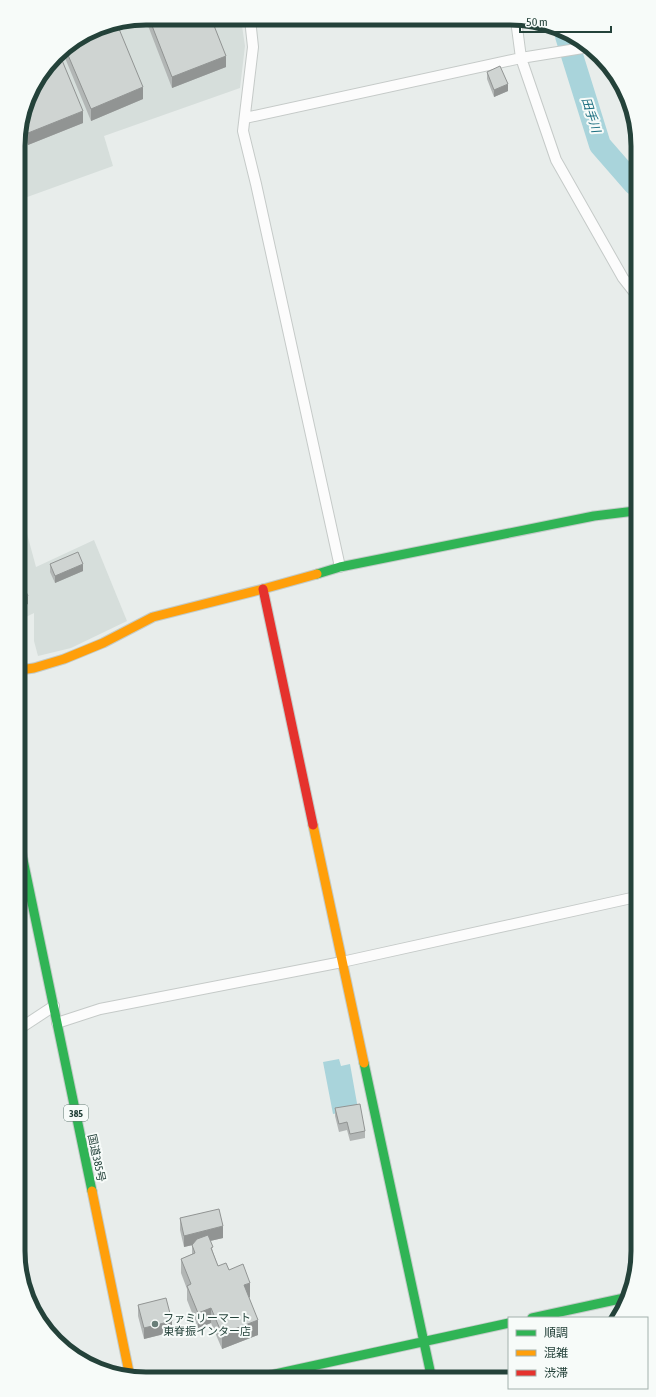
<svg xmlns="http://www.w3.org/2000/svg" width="656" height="1397" viewBox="0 0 656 1397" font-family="'Asap Condensed','Noto Sans JP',sans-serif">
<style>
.built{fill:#d6dedb}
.water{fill:#a9d4db}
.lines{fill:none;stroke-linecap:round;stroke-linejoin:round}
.river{stroke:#a9d4db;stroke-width:22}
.street-casing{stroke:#c5cac8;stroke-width:12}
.fast-casing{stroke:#c3cbc8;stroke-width:11}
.slow-casing{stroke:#c3cbc8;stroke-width:11}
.jam-casing{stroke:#c3cbc8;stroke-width:11}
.street{stroke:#fcfcfc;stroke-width:10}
.fast{stroke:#30b455;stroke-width:9}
.slow{stroke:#ff9f0a;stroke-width:9}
.jam{stroke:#e5322d;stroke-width:9}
.wall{fill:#b2b6b5}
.shaded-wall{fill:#919493}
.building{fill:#cfd4d2;stroke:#919493}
.poi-dot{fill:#697e78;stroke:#f7fbf9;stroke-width:1.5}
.labels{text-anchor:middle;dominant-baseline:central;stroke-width:4;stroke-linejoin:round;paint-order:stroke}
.shield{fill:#f7fbf9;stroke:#637a73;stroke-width:1}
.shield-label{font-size:10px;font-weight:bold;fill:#24423a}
.street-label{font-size:11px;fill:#24423a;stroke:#f7fbf9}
.poi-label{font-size:11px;fill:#24423a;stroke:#f7fbf9;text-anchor:start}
.water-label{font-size:12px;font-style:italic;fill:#1c6f80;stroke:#f7fbf9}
.rim{fill:none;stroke:#24423a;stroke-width:5}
</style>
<rect width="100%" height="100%" fill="#e8edeb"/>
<path class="built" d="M146 18 241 19 245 46 240 88 104 136 113 166 19 200 18 138 31 90 62 50 97 28Z
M26 530 36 567 94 540 127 621 71 648 38 656 34 641V613L20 620V533Z"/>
<path class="water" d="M339 1059 341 1066 350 1064 358 1109 333 1114 323 1062Z"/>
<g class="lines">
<path class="river" d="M566 36 600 145 634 184"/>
<g class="street-casing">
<path id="street" d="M250 19 253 47 243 131 256 184 340 567
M516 20 521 58 556 160 623 278 634 292
M245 118 521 58 589 47
M57 1023 100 1009 342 962 636 897
M22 1027 54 1006"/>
</g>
<g class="fast-casing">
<path id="fast" d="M317 574 340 567 594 516 635 511
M21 850 92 1191
M364 1063 431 1375
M532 1318 629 1297
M266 1376 509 1323"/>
</g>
<g class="slow-casing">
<path id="slow" d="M20 670 34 668 64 659 103 643 153 617 263 589 317 574
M313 825 364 1063
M92 1191 130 1377"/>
</g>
<g class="jam-casing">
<path id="jam" d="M263 589 313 825"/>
</g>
<use href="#street" class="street"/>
<use href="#fast" class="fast"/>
<use href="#slow" class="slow"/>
<use href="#jam" class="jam"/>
</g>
<path class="wall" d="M145 18H211L226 67 172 88Z
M97 28 143 99 91 121 63 53V49Z
M487 72 508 91 494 97 487 79Z
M31 90 83 123 28 145 21 128Z
M50 564 83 571 55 583 50 572Z
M335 1108 365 1131V1138L350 1141 347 1130 339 1132 335 1116Z
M180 1218 223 1238 210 1241 213 1252 218 1266 229 1270 250 1297 249 1298 258 1335 222 1349 211 1323 198 1328 187 1300V1289L181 1273V1259L192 1254V1245L184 1247 180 1230Z
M138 1305 172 1332 144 1339 138 1316Z"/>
<path class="shaded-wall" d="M226 56V67L172 88V77Z
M508 84V91L494 97V90Z
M143 87V99L91 121V109Z
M83 111V123L28 145V133Z
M83 564V571L55 583V576Z
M28 596V604L20 608V600Z
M223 1226V1238L184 1247V1236Z
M250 1283V1297L244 1300V1285Z
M211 1308V1323L198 1328V1313Z
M258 1320V1335L222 1349V1334Z
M172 1321V1332L144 1339V1328Z"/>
<path class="building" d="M149 18H211L226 56 172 77Z
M117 24 143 87 91 109 65 48 97 28Z
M59 53 83 111 28 133 23 121 31 90Z
M500 66 508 84 494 90 487 72Z
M78 552 83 564 55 576 50 564Z
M20 579 28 596 20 600Z
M360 1104 365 1131 350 1134 347 1122 339 1124 335 1108Z
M219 1209 223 1226 184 1236 180 1218Z
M208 1235 213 1247 211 1248 218 1266 226 1263 229 1270 243 1264 250 1283 244 1285 258 1320 222 1334 211 1308 198 1313 187 1286 191 1284 181 1259 195 1253 192 1245 197 1239Z
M166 1298 172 1321 144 1328 138 1305Z"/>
<circle class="poi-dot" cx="155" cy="1324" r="4"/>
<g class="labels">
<rect class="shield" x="64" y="1105" width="24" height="16" rx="3"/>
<g class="shield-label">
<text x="76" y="1113">385</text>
</g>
<g class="street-label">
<text transform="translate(97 1158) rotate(78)">国道385号</text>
</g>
<g class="poi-label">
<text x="163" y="1318">ファミリーマート<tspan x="163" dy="13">東脊振インター店</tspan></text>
</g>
<g class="water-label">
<text transform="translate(591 115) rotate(72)">田手川</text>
</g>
</g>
<path d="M0 0H656V1397H0ZM146 25H510A121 121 0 0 1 631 146V1251A121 121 0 0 1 510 1372H146A121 121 0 0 1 25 1251V146A121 121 0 0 1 146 25Z" fill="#f7fbf9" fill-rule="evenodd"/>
<path class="rim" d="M146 25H510A121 121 0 0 1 631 146V1251A121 121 0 0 1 510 1372H146A121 121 0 0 1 25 1251V146A121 121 0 0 1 146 25Z"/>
<rect x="508" y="1317" width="140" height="72" fill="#f7fbf9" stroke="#a3b1ad"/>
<rect x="516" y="1330" width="20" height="6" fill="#30b455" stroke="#a3b1ad"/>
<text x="544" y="1337" font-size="12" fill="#24423a">順調</text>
<rect x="516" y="1350" width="20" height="6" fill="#ff9f0a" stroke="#a3b1ad"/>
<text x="544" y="1357" font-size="12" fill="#24423a">混雑</text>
<rect x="516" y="1370" width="20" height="6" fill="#e5322d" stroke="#a3b1ad"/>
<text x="544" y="1377" font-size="12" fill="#24423a">渋滞</text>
<path d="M520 26v6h91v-6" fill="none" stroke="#24423a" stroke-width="2"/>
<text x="526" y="26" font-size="12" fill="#24423a" stroke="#f7fbf9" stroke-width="3" paint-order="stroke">50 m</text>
</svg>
